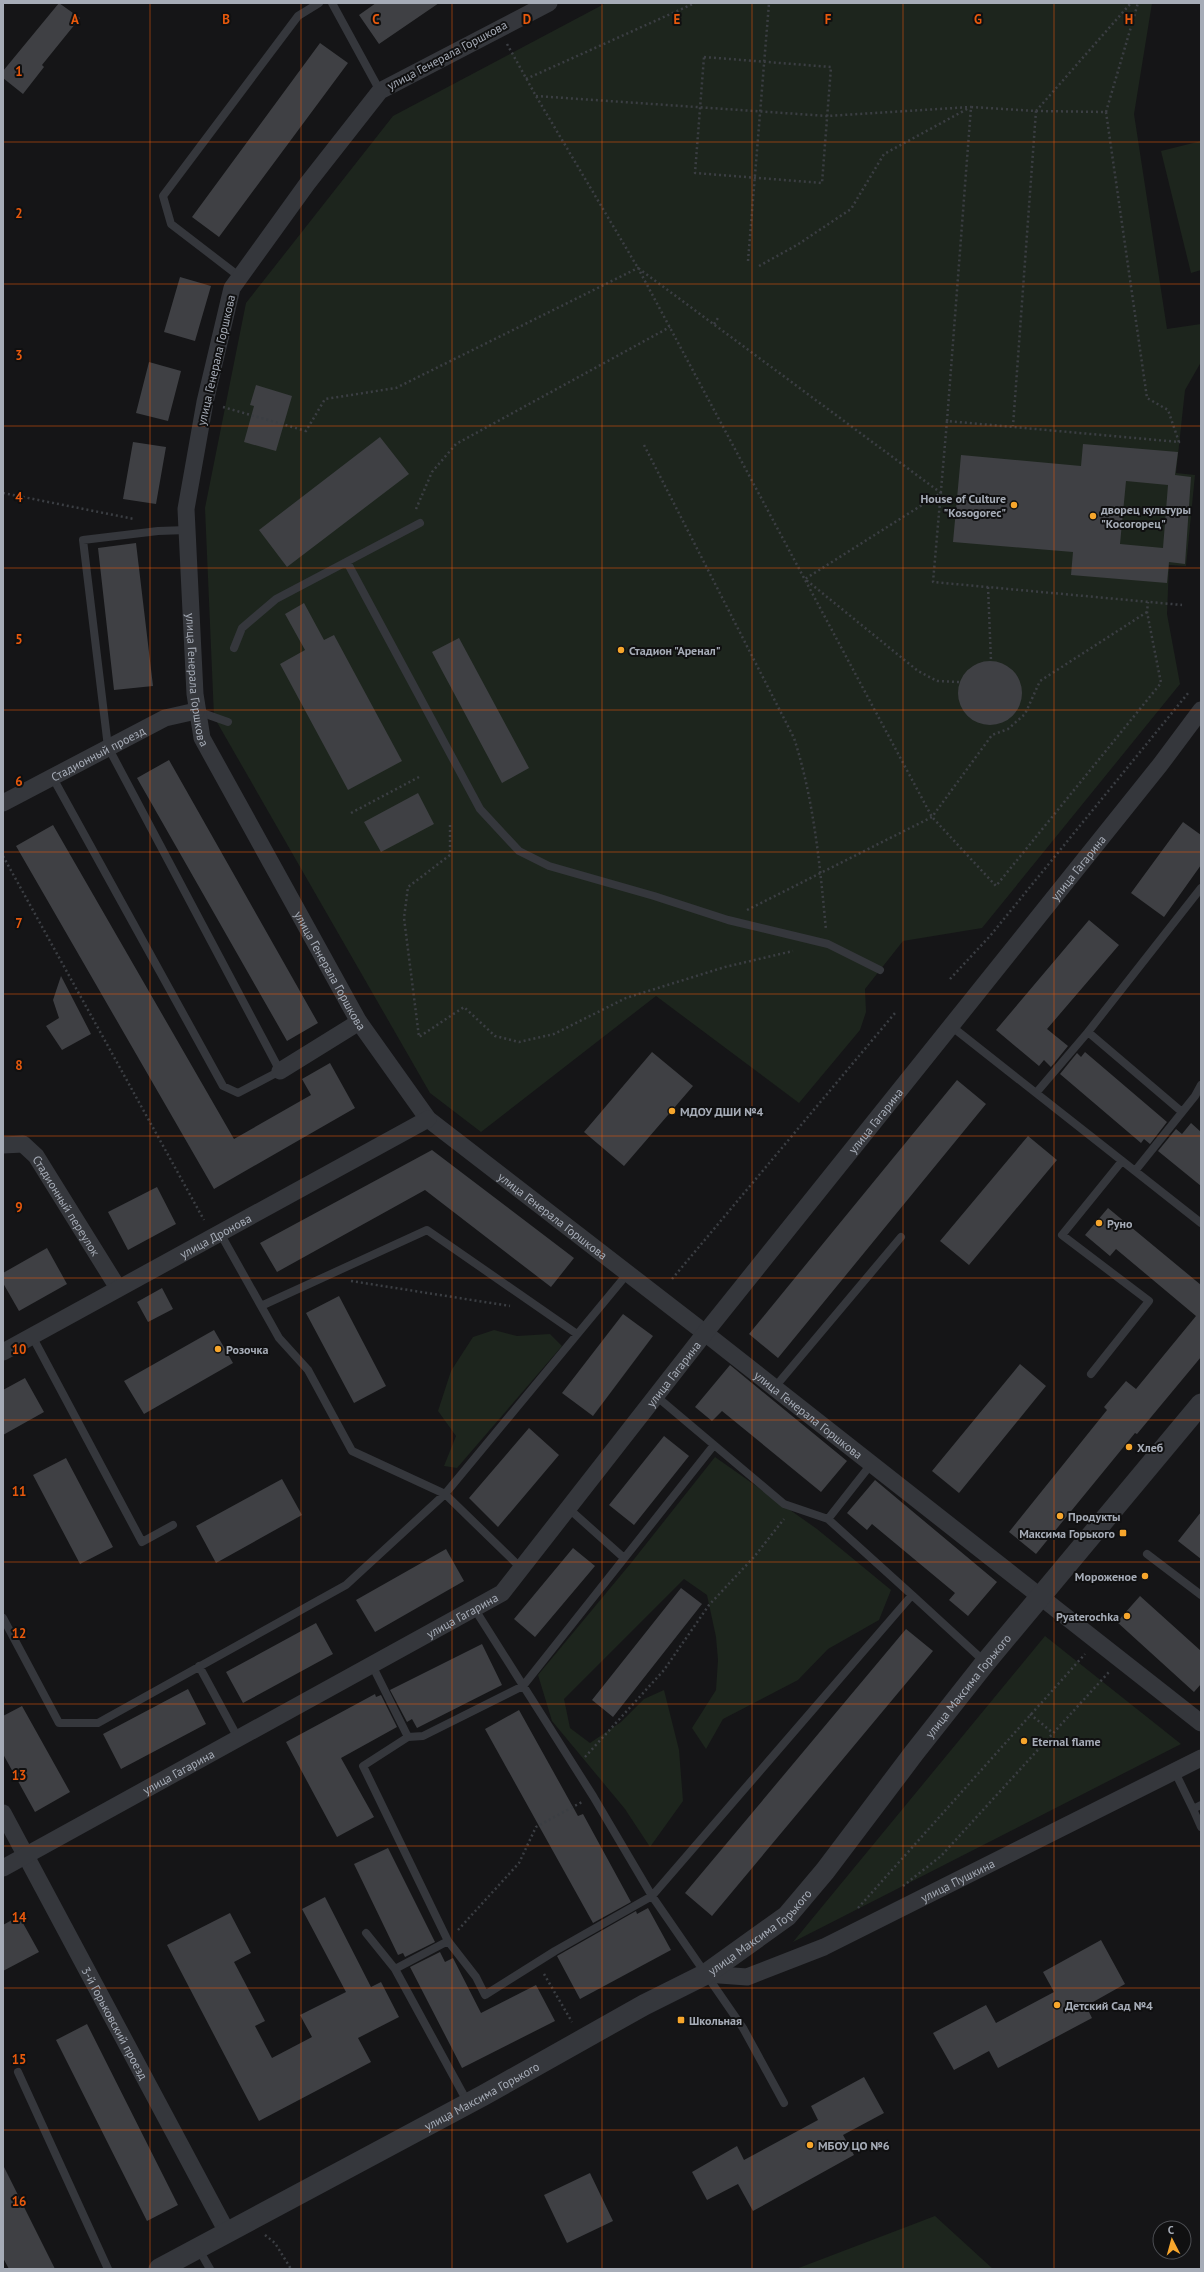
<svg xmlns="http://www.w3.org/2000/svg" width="1204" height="2272" viewBox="0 0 1204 2272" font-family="'PT Sans',sans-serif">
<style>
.green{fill:#1d251d}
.building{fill:#3f4044;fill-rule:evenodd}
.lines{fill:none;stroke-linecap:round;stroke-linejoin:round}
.path{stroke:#3b3e43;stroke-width:2.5;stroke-dasharray:2 3;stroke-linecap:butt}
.service{stroke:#35373c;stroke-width:8}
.minor{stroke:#35373c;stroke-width:17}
.tertiary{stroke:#35373c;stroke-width:21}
.grid{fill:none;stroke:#e8590c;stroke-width:1;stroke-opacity:0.55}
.poi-dot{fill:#f7a62c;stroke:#101011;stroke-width:1.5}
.labels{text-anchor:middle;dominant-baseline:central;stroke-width:4;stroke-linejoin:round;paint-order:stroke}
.street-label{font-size:12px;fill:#a6acb7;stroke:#101011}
.poi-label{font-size:12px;font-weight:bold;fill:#a6acb7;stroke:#101011;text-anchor:start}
.grid-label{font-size:13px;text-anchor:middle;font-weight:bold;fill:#e8590c;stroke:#101011;stroke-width:4;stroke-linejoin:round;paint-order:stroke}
</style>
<rect width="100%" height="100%" fill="#151517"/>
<path class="green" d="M606 3H1152L1134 114 1167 329 1201 324V362L1185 390 1176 473 1195 475 1186 566 1169 565 1167 614 1180 684 982 928 903 941 865 989 866 1012 860 1030 799 1103 656 996 481 1132 430 1093 214 717 205 508 246 303 393 116Z
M1201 141V270L1191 273 1161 151Z
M494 1330 517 1336 550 1334 562 1346 457 1468 444 1466 456 1436 438 1411 451 1371 473 1337Z
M715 1457 817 1529 891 1590 879 1620 828 1649 798 1680 723 1719 706 1749 692 1728 716 1690 718 1660 716 1637 707 1595 684 1579 564 1699 570 1728 590 1743 621 1722 644 1699 664 1690 679 1750 683 1801 650 1847 625 1809 552 1721 538 1675 631 1563Z
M1045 1636 1181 1744 793 1942Z
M935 2216 993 2269H796Z"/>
<path class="building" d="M59 3 80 18 42 65 44 67 23 94 3 78V71Z
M376 3H439L379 44 359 15Z
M320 43 348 63 219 237 192 217Z
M180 277 211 286 195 341 164 332Z
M149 362 181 371 168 421 136 413Z
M256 385 292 396 276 451 244 442 254 406 250 405Z
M380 437 409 474 287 567 259 530Z
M133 442 166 447 156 504 123 499Z
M1083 444 1178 452 1175 475 1191 477 1185 564 1169 562 1167 583 1071 575 1073 552 953 542 961 455 1081 466ZM1126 481 1168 485 1163 548 1120 544Z
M136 543 153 686 114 690 98 548Z
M304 603 324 640 334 635 402 761 348 790 280 664 305 650 285 614Z
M459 638 529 768 502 783 432 652Z
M958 693a32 32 0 1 1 64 0a32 32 0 1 1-64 0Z
M169 760 318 1023 287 1041 137 778Z
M418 793 434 824 381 852 364 822Z
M1183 822 1201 835V865L1164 917 1131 893Z
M53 825 234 1139 311 1095 302 1079 330 1063 355 1108 214 1189 16 846Z
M1089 920 1119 945 1047 1029 1068 1046 1051 1067 1044 1060 1039 1066 996 1030Z
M61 976 91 1034 62 1050 46 1026 59 1018 53 1000Z
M652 1052 693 1086 624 1166 584 1132Z
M1085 1052 1167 1122 1150 1144 1144 1139 1141 1143 1060 1074 1077 1053 1081 1057Z
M957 1080 986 1104 778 1358 749 1334Z
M1191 1123 1201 1132V1186L1158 1151 1176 1129 1182 1134Z
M1028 1136 1057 1160 969 1265 940 1241Z
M432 1150 574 1258 551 1287 425 1190 277 1272 260 1243Z
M157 1187 176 1224 128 1250 108 1212Z
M1108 1208 1201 1285V1357L1137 1434 1135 1433 1036 1554 1009 1532 1107 1410 1104 1407 1126 1381 1136 1389 1196 1316 1116 1249 1110 1256 1085 1235Z
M47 1248 67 1284 19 1311 3 1283V1273Z
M162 1288 173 1309 148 1322 137 1302Z
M339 1296 386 1386 354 1403 306 1313Z
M623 1314 653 1336 593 1416 562 1393Z
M214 1330 233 1363 144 1414 124 1381Z
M1020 1364 1046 1386 959 1493 932 1471Z
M730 1365 847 1461 821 1492 722 1411 712 1421 695 1407Z
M25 1378 44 1412 3 1435V1390Z
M529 1428 559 1455 498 1527 469 1498Z
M664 1436 689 1456 634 1525 609 1505Z
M66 1458 113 1547 80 1564 33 1475Z
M282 1479 302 1515 216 1563 196 1526Z
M875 1480 997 1582 968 1616 949 1600 955 1593 872 1524 867 1530 847 1513Z
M1201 1512V1559L1178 1541Z
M573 1548 595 1566 535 1637 514 1619Z
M446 1549 464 1581 375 1632 356 1600Z
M681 1588 702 1604 613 1717 592 1700Z
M1140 1596 1201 1651V1684L1194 1692 1117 1622Z
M316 1623 333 1654 243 1703 226 1672Z
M906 1629 933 1651 712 1916 685 1893Z
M482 1644 502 1685 417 1728 412 1719 407 1722 390 1690Z
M188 1689 206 1724 121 1769 103 1734Z
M375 1694 376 1697 381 1695 397 1727 341 1758 374 1817 337 1837 286 1742Z
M22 1706 70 1792 35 1812 3 1754V1716Z
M519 1710 578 1816 583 1814 631 1902 593 1923 485 1729Z
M388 1848 435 1942 405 1957 403 1953 398 1955 354 1864Z
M325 1897 371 1987 381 1982 399 2017 358 2038 371 2062 259 2121 167 1945 230 1913 251 1953 234 1962 265 2021 255 2026 272 2058 312 2037 300 2015 346 1992 302 1909Z
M648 1908 671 1950 580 1999 557 1956 636 1911 637 1914Z
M19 1916 39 1952 3 1971V1925Z
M1101 1940 1125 1984 1086 2006 1092 2018 998 2068 989 2051 954 2070 933 2033 986 2005 996 2023 1054 1992 1043 1972Z
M440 1952 445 1962 453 1958 481 2013 536 1985 555 2021 462 2068 410 1967Z
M87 2024 178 2205 147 2221 56 2040Z
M864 2077 884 2113 843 2135 854 2155 753 2211 738 2184 707 2200 692 2172 737 2146 744 2160 818 2120 811 2106Z
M3 2165 55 2269H9L3 2258Z
M590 2173 613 2221 567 2243 544 2195Z"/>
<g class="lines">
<path class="path" d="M507 44 536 96 638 268 941 493 805 579 918 671 937 681 959 682
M704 57 831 67 822 183 695 173Z
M526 79 695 3
M536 96 827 116 971 107
M1036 111 1106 112 1147 398 1168 410 1179 442 947 421 933 582 1182 605
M1036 111 1131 3
M1106 112 1138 3
M748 261 769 3
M759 266 797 245 851 209 884 154 969 108
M714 324 718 318
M223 407 306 431 325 399 396 388 638 268 932 817 996 886 1161 683 1147 612 1148 602
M947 421 971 107 1036 111 1013 426
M644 445 794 738C814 800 820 866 826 930
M3 493 134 519
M416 509 432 472 456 444 670 327
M988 587 991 661
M351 813 419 777
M450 825V855L408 887 404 918 419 1037 464 1007 495 1036 519 1042 554 1034 626 998 725 967 793 951
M3 856 204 1220
M747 910 932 817 992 735 1008 729 1025 714 1040 681 1147 612
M950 979 990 936 1189 692
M672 1279 895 1013
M351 1281 510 1306
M1030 1714 1053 1733
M585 1757 664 1670 709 1605 754 1557 784 1519
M903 1886 941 1856 1109 1672
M858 1908 1085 1654
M458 1930 519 1863 536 1827 582 1802
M544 1974 572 2022
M265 2235 275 2243 291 2269"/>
<path class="service" d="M332 3 380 91
M240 277 171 224 163 196 298 16 319 3
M347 562 480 809 519 851 549 866 654 896 728 920 828 944 880 970
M234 648 242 628 276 599 420 523
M197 711 228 722
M53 778 223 1086 238 1093 280 1071 108 747 83 540 158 531 187 530
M951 1026 1201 1223
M1088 1032 1201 888
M1036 1093 1088 1032 1182 1112
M1135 1171 1195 1096 1201 1085
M220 1233 279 1338 308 1370 352 1451 445 1494 521 1568
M261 1306 427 1230 577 1334
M32 1336 142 1542 173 1525
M1091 1374 1149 1301 1062 1235 1122 1161
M775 1387 901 1237
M656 1396 784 1504 828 1519
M872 1463 828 1519 912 1595
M568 1508 624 1558
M1147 1554 1201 1595
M474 1608 593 1796 652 1896 743 2028 784 2103
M3 1618 59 1723H98L346 1585 445 1494 628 1273
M372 1665 408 1737 363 1766 448 1941 476 1977 485 1995 555 1951 652 1896 912 1595 985 1662
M199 1666 238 1738
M408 1737 423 1736 523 1686 714 1445
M1174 1770 1193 1809 1201 1805
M1193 1809 1201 1827
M366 1933 395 1969
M448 1941 395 1969 468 2103
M18 2072 108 2269
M198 2248 210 2269"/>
<g class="minor">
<path id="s1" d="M549 3 380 91 307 184 232 288 205 402 186 509 195 694 202 738 359 1022 428 1119 705 1333 1201 1723"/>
<path id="s2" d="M3 803 165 718 196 711"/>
<path d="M280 1071 359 1022"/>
<path id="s3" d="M3 1145 23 1144 36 1156 118 1288"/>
<path id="s4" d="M3 1352 428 1119"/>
<path id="s5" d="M3 1813 227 2232"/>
<path id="s6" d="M3 1868 502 1593 705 1333 1160 765 1201 710"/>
<path id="s7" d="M706 1974 747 1977 824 1947 1201 1758"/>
</g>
<path class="tertiary" id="s8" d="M159 2269 484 2095 644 2005 706 1974 787 1916 825 1871 914 1753 985 1663 1201 1404"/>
</g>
<path class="grid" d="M150 3V2269M301 3V2269M452 3V2269M602 3V2269M752 3V2269M903 3V2269M1054 3V2269M3 142H1201M3 284H1201M3 426H1201M3 568H1201M3 710H1201M3 852H1201M3 994H1201M3 1136H1201M3 1278H1201M3 1420H1201M3 1562H1201M3 1704H1201M3 1846H1201M3 1988H1201M3 2130H1201"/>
<g class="poi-dot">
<circle cx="1014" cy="505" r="4"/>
<circle cx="1093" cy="516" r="4"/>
<circle cx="621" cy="650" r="4"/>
<circle cx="672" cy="1111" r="4"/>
<circle cx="1099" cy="1223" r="4"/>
<circle cx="218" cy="1349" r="4"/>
<circle cx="1129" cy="1447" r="4"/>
<circle cx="1060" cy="1516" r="4"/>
<rect x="1119" y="1529" width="8" height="8" rx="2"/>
<circle cx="1145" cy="1576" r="4"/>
<circle cx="1127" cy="1616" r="4"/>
<circle cx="1024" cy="1741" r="4"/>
<circle cx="1057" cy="2005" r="4"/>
<rect x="677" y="2016" width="8" height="8" rx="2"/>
<circle cx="810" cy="2145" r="4"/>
</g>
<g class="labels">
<g class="street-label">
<text transform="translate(447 55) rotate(-28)">улица Генерала Горшкова</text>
<text transform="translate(216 360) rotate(-77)">улица Генерала Горшкова</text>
<text stroke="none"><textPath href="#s1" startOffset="834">улица Генерала Горшкова</textPath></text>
<text stroke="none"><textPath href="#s2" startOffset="107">Стадионный проезд</textPath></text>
<text stroke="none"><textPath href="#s6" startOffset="1496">улица Гагарина</textPath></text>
<text stroke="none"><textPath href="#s1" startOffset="1158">улица Генерала Горшкова</textPath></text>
<text stroke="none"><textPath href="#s6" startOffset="1172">улица Гагарина</textPath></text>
<text stroke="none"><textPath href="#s3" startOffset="96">Стадионный переулок</textPath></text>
<text stroke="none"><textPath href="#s1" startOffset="1494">улица Генерала Горшкова</textPath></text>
<text stroke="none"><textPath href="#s4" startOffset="242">улица Дронова</textPath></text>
<text stroke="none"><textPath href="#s6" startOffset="848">улица Гагарина</textPath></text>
<text stroke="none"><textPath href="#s1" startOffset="1818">улица Генерала Горшкова</textPath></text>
<text stroke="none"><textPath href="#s6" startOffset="524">улица Гагарина</textPath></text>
<text stroke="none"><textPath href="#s8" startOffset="1014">улица Максима Горького</textPath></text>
<text stroke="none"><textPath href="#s6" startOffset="200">улица Гагарина</textPath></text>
<text stroke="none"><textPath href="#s7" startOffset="273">улица Пушкина</textPath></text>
<text stroke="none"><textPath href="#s8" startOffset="690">улица Максима Горького</textPath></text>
<text stroke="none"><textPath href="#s5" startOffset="238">3-й Горьковский проезд</textPath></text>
<text stroke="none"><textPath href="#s8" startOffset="366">улица Максима Горького</textPath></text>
</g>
<g class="poi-label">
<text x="1006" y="498" text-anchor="end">House of Culture<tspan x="1006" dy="14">"Kosogorec"</tspan></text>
<text x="1101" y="509">дворец культуры<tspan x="1101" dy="14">"Косогорец"</tspan></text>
<text x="629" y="650">Стадион "Аренал"</text>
<text x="680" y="1111">МДОУ ДШИ №4</text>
<text x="1107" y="1223">Руно</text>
<text x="226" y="1349">Розочка</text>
<text x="1137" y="1447">Хлеб</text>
<text x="1068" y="1516">Продукты</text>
<text x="1115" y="1533" text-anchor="end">Максима Горького</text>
<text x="1137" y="1576" text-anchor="end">Мороженое</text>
<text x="1119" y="1616" text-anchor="end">Pyaterochka</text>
<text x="1032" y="1741">Eternal flame</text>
<text x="1065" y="2005">Детский Сад №4</text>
<text x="689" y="2020">Школьная</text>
<text x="818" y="2145">МБОУ ЦО №6</text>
</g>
</g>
<g class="grid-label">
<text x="75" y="24">A</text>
<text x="226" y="24">B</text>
<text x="376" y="24">C</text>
<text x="527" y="24">D</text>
<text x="677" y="24">E</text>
<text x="828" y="24">F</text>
<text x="978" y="24">G</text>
<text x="1129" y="24">H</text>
<text x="19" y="76">1</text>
<text x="19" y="218">2</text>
<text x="19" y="360">3</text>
<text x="19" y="502">4</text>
<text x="19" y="644">5</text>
<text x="19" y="786">6</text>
<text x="19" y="928">7</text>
<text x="19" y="1070">8</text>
<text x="19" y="1212">9</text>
<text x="19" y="1354">10</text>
<text x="19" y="1496">11</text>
<text x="19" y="1638">12</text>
<text x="19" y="1780">13</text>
<text x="19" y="1922">14</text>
<text x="19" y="2064">15</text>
<text x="19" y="2206">16</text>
</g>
<rect width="1204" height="2272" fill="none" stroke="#a6acb7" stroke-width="8"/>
<g transform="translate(1172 2240) rotate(354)"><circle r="19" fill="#101011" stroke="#4c4e53"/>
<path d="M0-3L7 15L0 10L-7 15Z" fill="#f7a62c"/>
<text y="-6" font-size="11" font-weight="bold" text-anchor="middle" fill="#a6acb7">С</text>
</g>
</svg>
